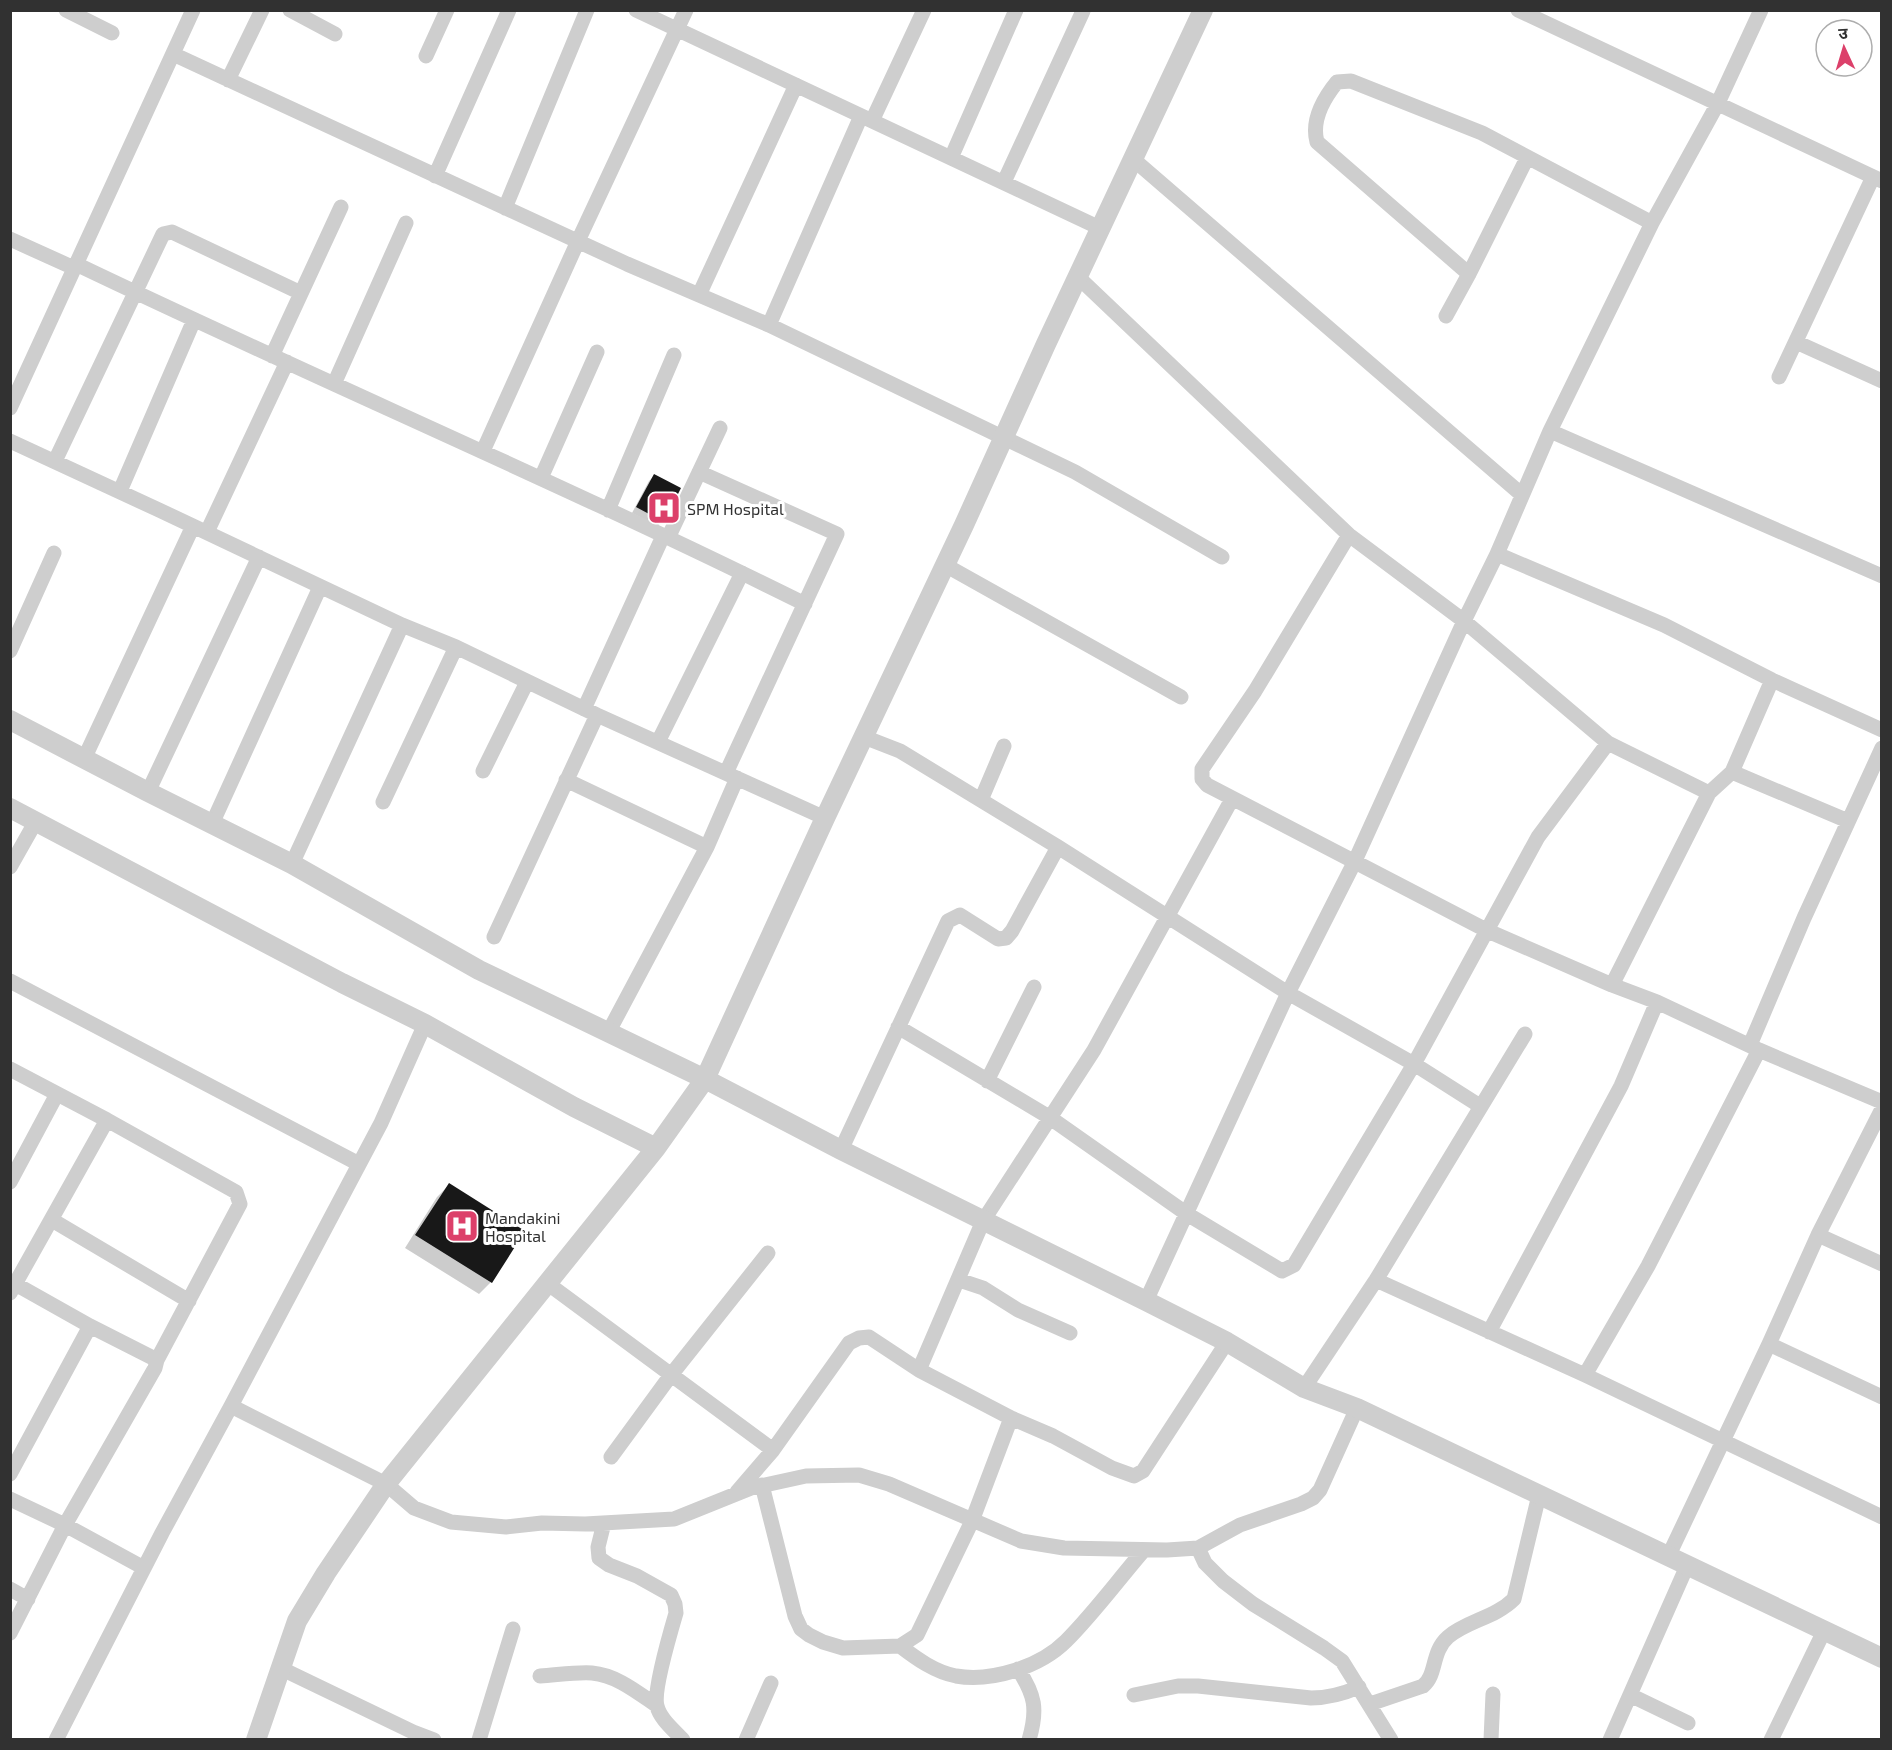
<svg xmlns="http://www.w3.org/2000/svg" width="1892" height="1750" viewBox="0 0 1892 1750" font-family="'Exo 2','Noto Sans Devanagari',sans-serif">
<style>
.shadow{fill:#0003}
.building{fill:#181818}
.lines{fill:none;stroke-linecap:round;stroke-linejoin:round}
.minor{stroke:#cecece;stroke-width:15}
.tertiary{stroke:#cecece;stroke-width:20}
.labels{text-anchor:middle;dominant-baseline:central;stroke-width:6;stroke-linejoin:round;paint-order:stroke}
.poi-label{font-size:16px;fill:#313131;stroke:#fff;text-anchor:start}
</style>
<rect width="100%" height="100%" fill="#fff"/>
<path class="shadow" d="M654 476 663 521 657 526 632 513 649 481Z
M449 1185 523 1232 491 1282 479 1294 405 1248 437 1197Z"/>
<path class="building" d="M654 474 681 488 664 522 636 507Z
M449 1183 525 1231 492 1283 415 1235Z"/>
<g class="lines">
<path class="minor" d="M66 10 112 33
M290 10 335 34
M636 10 1102 229
M1518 10 1882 181
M173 54 627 264 769 325 1075 472 1222 557
M426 56 447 10
M228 80 262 10
M872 121 924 10
M951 158 1016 10
M1133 159 1521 494
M435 176 509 10
M1004 182 1083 11
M505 208 587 10
M10 239 74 268
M76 264C318 380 565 485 805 604
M1469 274 1317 142C1311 120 1324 98 1337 82L1351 81 1482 133 1652 223
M1079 278 1349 535 1464 621 1608 743 1709 793
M699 295 796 85
M1446 316 1469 274 1527 158
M769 325 861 116
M1796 342 1882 381
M272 356 341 207
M1779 377 1873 177
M334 384 406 223
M10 408 193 10
M1550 431 1882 576
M10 441 159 510 402 625 456 647 597 715 825 818
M483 451 578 241 686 10
M55 461 163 234 172 232 301 293
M699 472 837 534 726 773
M541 478 597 352
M120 491 194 320
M608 510 674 355
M207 532 287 362
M1349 535 1255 691 1202 769V779L1207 785 1488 931 1612 985 1657 1002 1759 1050 1882 1102
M668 538 720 428
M1497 554 1664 625 1772 680 1882 730
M945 565 1181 697
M10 651 54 553
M584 709 663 536
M864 737 900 751 1058 847 1288 993 1414 1064 1480 1106
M658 742 742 573
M84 759 193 526
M483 771 527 682
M1732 772 1848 821
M566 780 707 847 737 778
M148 792 259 557
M981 800 1004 746
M383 802 456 647
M212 824 320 587
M292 864 402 625
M10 867 36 821
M494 937 597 715
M10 981 359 1164
M1612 985 1709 793 1732 772 1772 680
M898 1027 1049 1117 1187 1214 1282 1271 1294 1265 1414 1064 1538 837 1608 743
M608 1033 707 847
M1750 1045 1804 918 1882 748
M10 1069 107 1120 236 1192 240 1204 157 1360 155 1368 65 1525 10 1633
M987 1081 1034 987
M841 1150 948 921 960 915 998 939 1006 938 1012 931 1058 847
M10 1182 57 1094
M52 1220 189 1301
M1818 1235 1882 1264
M959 1280 983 1288 1018 1310 1070 1333
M1376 1280 1585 1375 1882 1517
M10 1281 90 1326 157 1360
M547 1283 773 1450
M10 1293 107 1120
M1146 1301 1288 993 1354 863 1464 621 1497 554 1550 431 1652 223 1717 105 1761 10
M1489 1332 1621 1086 1657 1002
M1769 1344 1882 1397
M919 1370 1011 1418 1053 1436 1112 1468 1134 1476 1143 1471 1227 1342
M1585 1375 1648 1266 1759 1050
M1304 1388 1376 1280 1525 1034
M231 1406 386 1484 414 1508 451 1522 506 1527 542 1523 585 1524 674 1519 751 1488 806 1476 859 1475 889 1484 1021 1541 1064 1548 1167 1550 1198 1548 1240 1525 1301 1504 1313 1498 1320 1490 1357 1408
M611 1457 671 1375 768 1253
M10 1474 90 1326
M762 1485 795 1616 801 1629 809 1635 823 1642 843 1648 900 1646 917 1635 972 1521 1011 1418
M737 1492 773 1450 849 1343 859 1338 869 1337 919 1370 983 1221 1094 1050 1232 799
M10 1499 65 1525 144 1568
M604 1523 598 1547 599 1558 609 1565 637 1576 671 1595 675 1604 676 1613C671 1630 653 1692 657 1706 660 1719 674 1730 683 1740
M1198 1548 1205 1563 1223 1581 1253 1604 1324 1648 1342 1661 1391 1740
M1668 1557 1769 1344 1818 1235 1882 1109
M10 1589 28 1599
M900 1646C917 1659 935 1672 956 1676 992 1682 1040 1667 1066 1641 1094 1613 1118 1580 1144 1550
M280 1668 413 1732 434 1740
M1018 1669C1035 1695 1038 1709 1029 1740
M540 1676C557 1675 575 1672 592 1673 616 1675 637 1692 656 1705
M1134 1695 1178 1686H1198L1311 1698C1329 1698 1343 1694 1359 1687
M1630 1695 1688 1723
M1370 1704 1423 1686C1437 1675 1431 1652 1448 1637 1466 1621 1495 1618 1514 1599L1539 1495
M56 1740 162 1533 231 1406 381 1123 425 1024
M479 1740 513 1629
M746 1740 771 1683
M1491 1740 1493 1694
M1610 1740 1687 1566
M1771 1740 1824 1631"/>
<path class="tertiary" d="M10 720 148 792 292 864 479 970 705 1079 841 1150 1146 1301 1227 1342 1304 1388 1357 1408 1882 1658
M10 808 342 983 425 1024 574 1107 656 1148
M256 1740 297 1621 326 1573 386 1484 656 1148 705 1079 825 818 964 525 1046 344 1203 10"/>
</g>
<defs>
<g id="hospital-square" transform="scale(1.725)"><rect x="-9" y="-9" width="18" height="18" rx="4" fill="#dc406a" stroke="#fff"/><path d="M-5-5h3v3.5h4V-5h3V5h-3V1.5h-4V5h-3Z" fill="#fff"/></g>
</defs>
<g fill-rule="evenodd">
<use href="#hospital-square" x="664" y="508"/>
<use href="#hospital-square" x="462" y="1226"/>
</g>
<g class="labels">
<g class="poi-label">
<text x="687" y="508">SPM Hospital</text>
<text x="485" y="1217">Mandakini<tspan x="485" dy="18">Hospital</tspan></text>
</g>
</g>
<rect width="1892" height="1750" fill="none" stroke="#313131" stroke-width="24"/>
<g transform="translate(1844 48) rotate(356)"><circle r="28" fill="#ffffff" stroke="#adadad" stroke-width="1.5"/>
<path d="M0-4.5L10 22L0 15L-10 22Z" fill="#dc406a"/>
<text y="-9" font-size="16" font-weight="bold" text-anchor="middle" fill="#313131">उ</text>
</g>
</svg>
